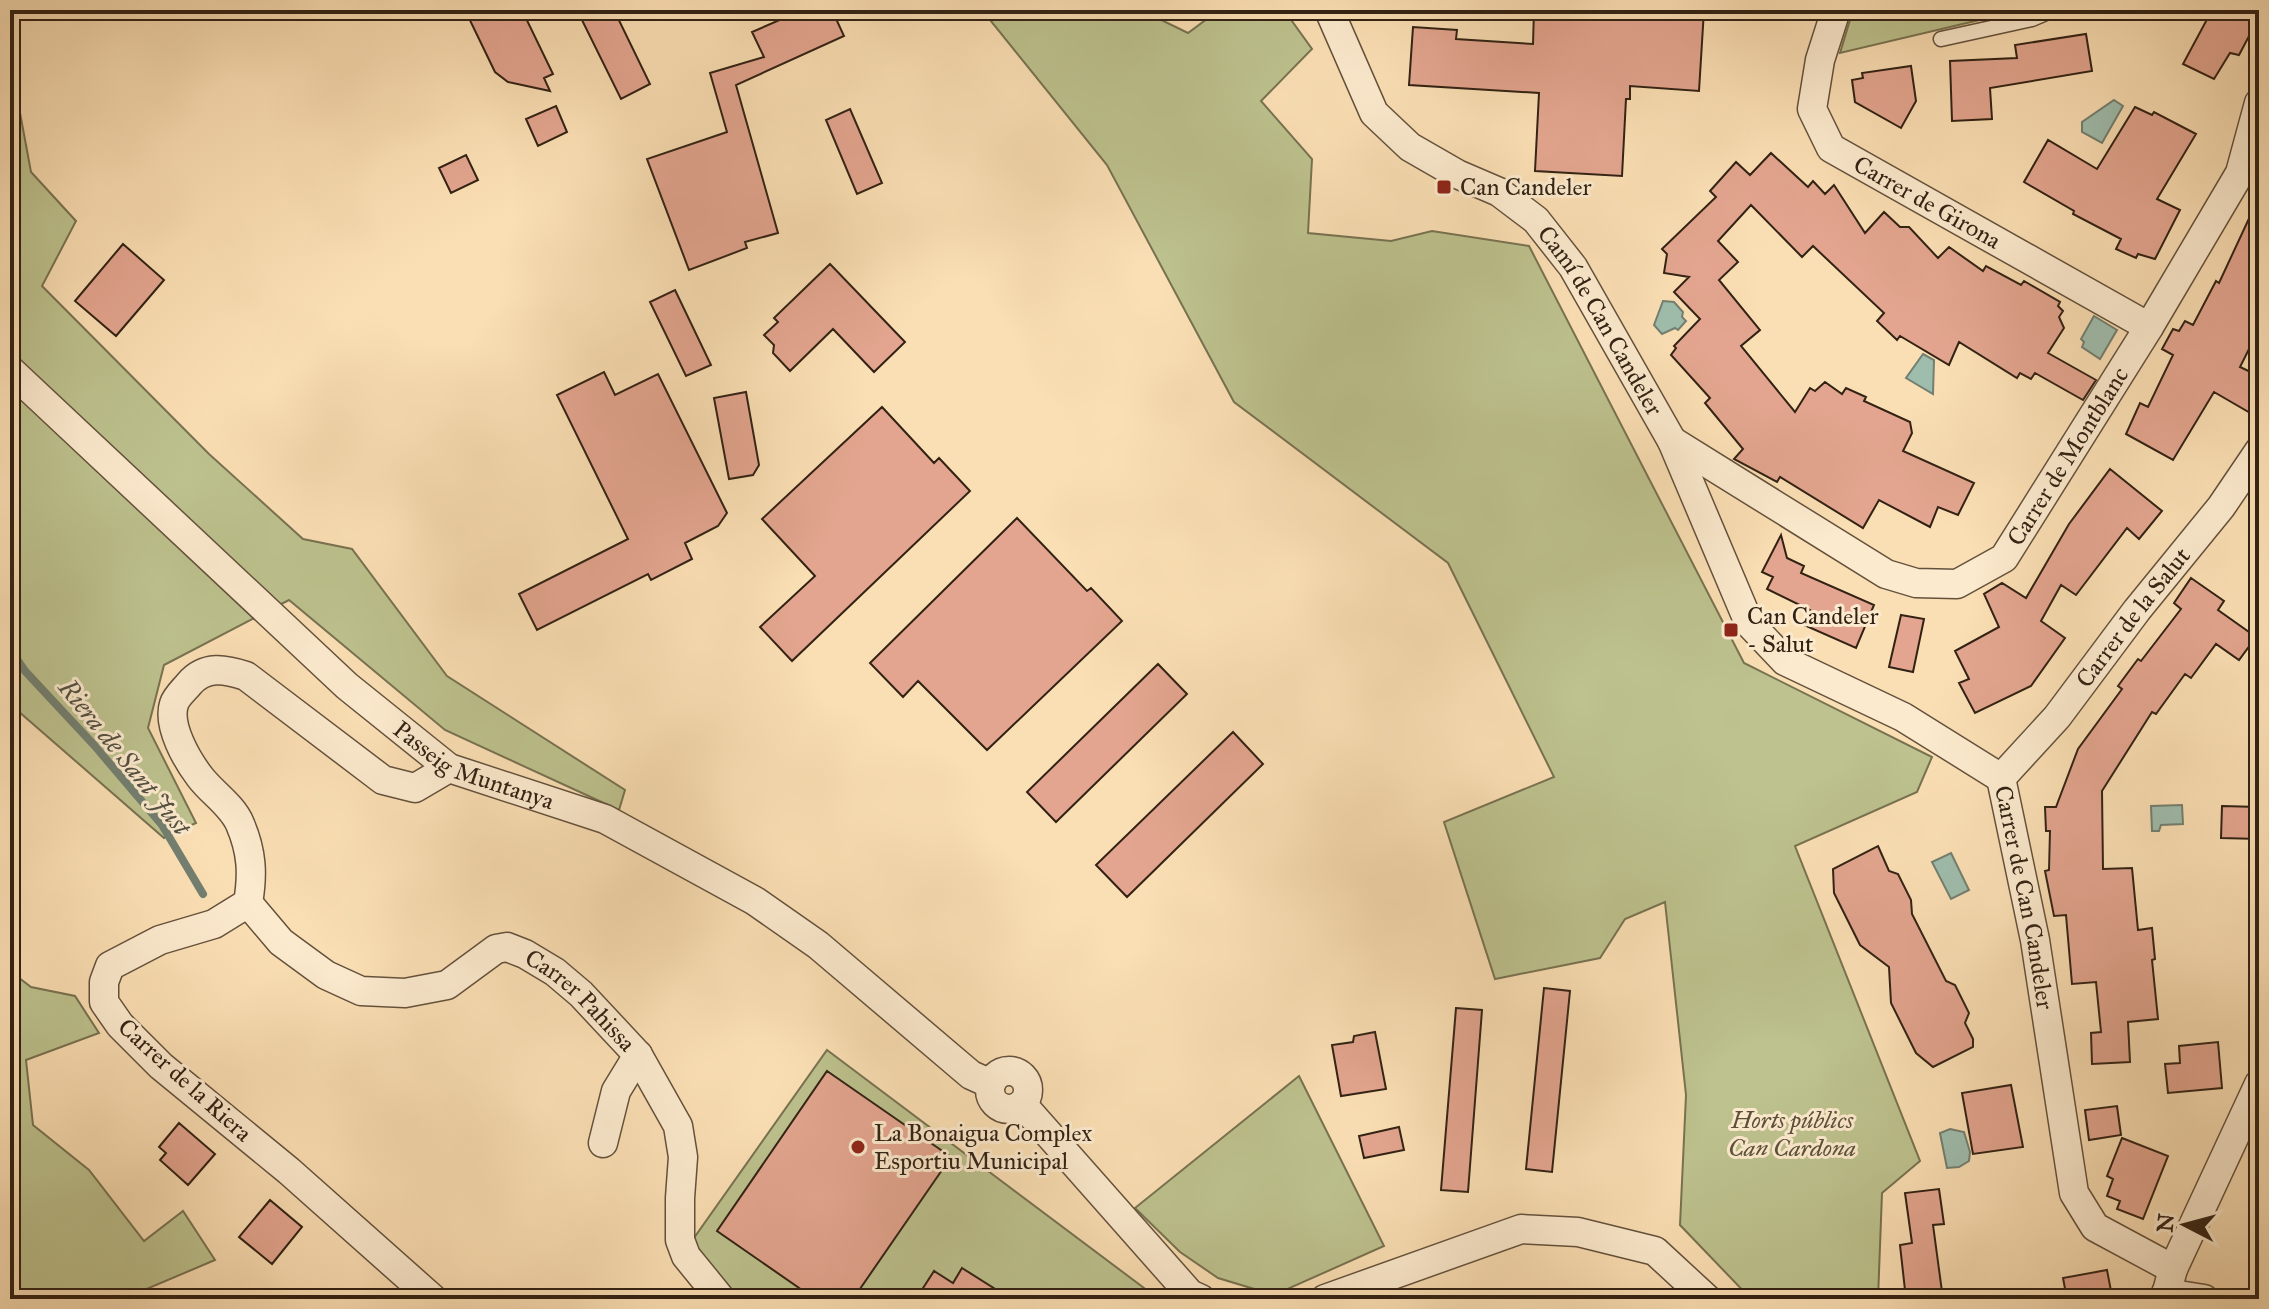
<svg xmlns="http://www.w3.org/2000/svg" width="2269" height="1309" viewBox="0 0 2269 1309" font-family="'IM FELL Great Primer',serif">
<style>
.green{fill:#bdc28e;stroke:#787251;stroke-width:2}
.water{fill:#9fbdad;stroke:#737f70;stroke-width:2}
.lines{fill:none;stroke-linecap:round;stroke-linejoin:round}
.stream{stroke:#737f70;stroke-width:8}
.building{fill:#e3a58f;stroke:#322214;stroke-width:2}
.lane-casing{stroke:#64513c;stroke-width:17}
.street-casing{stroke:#64513c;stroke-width:31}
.lane{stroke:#fceace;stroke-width:14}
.street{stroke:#fceace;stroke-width:28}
.poi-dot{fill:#8f2418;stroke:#fceace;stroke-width:3}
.labels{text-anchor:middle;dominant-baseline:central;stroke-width:6;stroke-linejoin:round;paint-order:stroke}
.poi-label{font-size:24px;fill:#322214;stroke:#fceace;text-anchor:start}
.street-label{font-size:24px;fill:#322214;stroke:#fceace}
.park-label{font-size:24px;font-style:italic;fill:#5c5239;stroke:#fceace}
.water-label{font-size:26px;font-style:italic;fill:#535042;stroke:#fceace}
</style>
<rect width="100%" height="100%" fill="#fbdfb4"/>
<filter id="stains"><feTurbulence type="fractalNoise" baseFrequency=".0025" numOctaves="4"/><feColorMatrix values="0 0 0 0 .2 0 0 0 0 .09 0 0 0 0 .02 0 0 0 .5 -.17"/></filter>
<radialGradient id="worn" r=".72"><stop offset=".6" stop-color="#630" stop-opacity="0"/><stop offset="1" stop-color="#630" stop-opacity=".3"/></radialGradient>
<path class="green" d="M982 10H1141L1188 33 1219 10H1284L1312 49 1261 101 1312 159 1308 233 1391 241 1432 231 1529 246 1744 663 1932 757 1917 792 1795 846 1920 1161 1882 1193 1878 1299H1751L1680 1225 1686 1095 1665 902 1625 919 1600 958 1495 979 1444 822 1554 777 1448 563 1234 402 1107 165Z
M1853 10H2022L1840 53Z
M10 59 31 172 76 221 42 286 209 454 303 539 352 549 447 676 625 790 619 810 445 730 289 600 164 665 148 728 196 823 164 838 10 704Z
M10 971 31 987 75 996 99 1033 26 1060 33 1125 89 1170 144 1241 183 1211 215 1260 123 1299H10Z
M827 1050 1144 1288 1153 1299H733L689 1245Z
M1299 1076 1384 1246 1274 1295 1218 1278 1180 1252 1135 1208Z"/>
<path class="water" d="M2114 100 2123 106 2102 143 2082 132V122Z
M1663 301 1674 302 1683 312 1682 317 1686 321 1678 330 1675 328 1662 334 1654 325Z
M2094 316 2117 330 2100 359 2082 347 2084 342 2081 339Z
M1923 354 1934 360 1933 394 1906 378Z
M2182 805 2183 824 2161 825 2159 831H2152L2151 806Z
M1951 853 1969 890 1951 899 1932 862Z
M1950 1129 1964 1132 1970 1152 1969 1161 1959 1167 1947 1168 1940 1133Z"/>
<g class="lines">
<path class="stream" d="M10 649 25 671 94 745 162 825 203 894"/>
</g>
<path class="building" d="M465 10H522L553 74 544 78 550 91 508 82 495 72Z
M577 10H614L650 84 621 99Z
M778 10H832L844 36 736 85 778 233 745 242 747 248 689 270 647 159 727 132 710 73 764 57 752 32 782 19Z
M1534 10H1704L1699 91 1630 86V99H1626L1622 176 1535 171 1539 93 1409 85 1413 27 1457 30 1456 39 1533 44Z
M2212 10H2236L2257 21 2239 55 2230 53 2214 79 2183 64Z
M2086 34 2092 71 1990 88 1992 119 1952 121 1950 61 2017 58 2015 45Z
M1911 66 1916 101 1901 128 1855 102 1852 80 1863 78 1862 73Z
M556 106 567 132 538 146 526 119Z
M2135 107 2152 115 2154 112 2196 134 2157 199 2180 210 2155 259 2138 254 2136 258 2116 249 2121 239 2073 214 2074 211 2024 182 2048 140 2097 169Z
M850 109 882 183 857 194 826 120Z
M1771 153 1808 187 1813 181 1825 194 1834 185 1865 233 1884 212 1900 227H1909L1938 258 1949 247 1983 271 1986 266 2021 285 2024 281 2060 302 2058 306 2063 311 2059 317 2064 328 2048 353 2096 380 2083 400 2035 373 2031 379 2020 373 2017 378 1959 342 1949 365 1900 336 1897 340 1877 321 1884 313 1813 246 1802 257 1751 205 1718 241 1738 262 1719 280 1760 330 1741 346 1795 412 1810 388 1815 391 1825 382 1842 394 1846 388 1866 397 1864 401 1910 422 1912 433 1903 451 1974 483 1958 515 1938 507 1930 527 1879 500 1863 528 1780 477 1777 482 1734 459 1743 449 1705 403 1710 398 1671 355 1676 348 1674 346 1700 319 1674 292 1689 277 1664 273 1667 254 1662 249 1716 197 1710 191 1736 162 1750 175Z
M466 155 478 180 451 193 439 168Z
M2259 197V329L2240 367 2259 376V418L2214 392 2173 460 2126 434 2140 403 2148 407 2173 355 2162 349 2173 329 2179 331 2185 321 2193 325 2216 281 2219 283Z
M123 244 164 280 116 336 75 301Z
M830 264 905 342 874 372 833 329 790 371 773 353 774 345 764 335 778 322 774 318Z
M675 290 711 365 686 376 650 302Z
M604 372 615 395 658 374 727 513 718 526 685 543 692 559 651 580 648 574 537 630 519 594 628 539 557 395Z
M746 392 759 465 753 475 729 479 714 398Z
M882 407 934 463 939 458 970 491 792 661 760 627 815 576 762 519Z
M2110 469 2162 511 2139 539 2127 528 2076 595 2061 585 2041 621 2065 638 2031 686 1975 713 1959 683 1969 679 1955 651 1999 627 1984 594 2002 583 2026 598 2069 524Z
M1017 518 1087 591 1091 588 1122 621 987 750 918 681 903 697 870 663Z
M1781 535 1787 558 1804 566 1801 573 1874 605 1856 648 1804 625 1810 610 1767 589 1773 577 1762 572Z
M2191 578 2224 601 2218 610 2256 637 2239 660 2216 644 2191 678 2185 674 2156 714 2152 712 2102 791 2103 869 2132 868 2138 930 2152 928 2155 959 2152 960 2158 1019 2128 1022 2130 1062 2092 1064 2091 1033 2101 1032 2096 982 2072 984 2066 915 2054 916 2045 871 2049 870 2050 831H2046L2045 807H2056L2078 749 2122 689 2118 686 2138 659 2141 661 2181 609 2174 603Z
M1901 615 1924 619 1913 672 1889 667Z
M1158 664 1187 694 1056 822 1027 792Z
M1233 732 1263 764 1127 897 1096 865Z
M2222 806 2259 807V839L2221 838Z
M1878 846 1889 871 1898 874 1911 900 1912 914 1946 981 1955 985 1969 1013 1965 1023 1973 1039V1047L1933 1067 1916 1053 1891 1003 1889 967 1860 945 1834 893 1833 869Z
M1544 988 1570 991 1552 1172 1526 1169Z
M1456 1008 1482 1010 1468 1192 1441 1190Z
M1375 1032 1386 1089 1341 1096 1332 1045 1353 1042 1354 1036Z
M2218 1042 2222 1088 2168 1093 2165 1064 2180 1063 2179 1046Z
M827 1071 951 1157 853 1299H815L717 1231Z
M2011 1085 2023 1147 1973 1154 1962 1093Z
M2117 1106 2121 1135 2089 1140 2085 1110Z
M179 1123 215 1154 188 1185 160 1160 166 1153 159 1147Z
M1399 1127 1404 1150 1364 1158 1359 1136Z
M2122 1138 2168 1156 2143 1219 2117 1209 2120 1201 2107 1196 2113 1179 2107 1176Z
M1939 1189 1944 1224 1933 1225 1943 1299H1906L1900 1245 1912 1243 1905 1193Z
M270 1200 302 1227 272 1264 239 1237Z
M962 1268 1011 1299H916L934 1271 953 1283Z
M2107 1270 2112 1296 2067 1299 2063 1278Z"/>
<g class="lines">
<g class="lane-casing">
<path id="lane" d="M1941 39 2032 19 2053 10
M743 1299H767"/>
</g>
<g class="street-casing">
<g id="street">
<path id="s1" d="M1329 10 1374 113 1410 147 1457 174 1499 192 1536 220 1573 267 1672 441 1749 623 1785 661 1903 717 2001 778 2035 940 2074 1193 2095 1227 2173 1269"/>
<path id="s2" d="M1836 10 1820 60 1812 109 1831 148 2149 327"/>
<path id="s3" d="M10 370 347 686 449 768 605 819 755 901 818 945 971 1075 991 1084"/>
<path id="s4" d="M1672 441 1886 574 1916 583 1957 584 2004 558 2149 327 2240 173 2259 103"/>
<path id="s5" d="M2001 778 2057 717 2137 610 2221 507 2259 451"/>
<path id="s6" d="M248 903 281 942 326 975 361 991 405 993 447 985 496 949 507 947 525 954 555 972 581 994 638 1055 678 1126 683 1157 680 1198V1240L686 1256 721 1299"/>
<circle cx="1009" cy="1090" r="19"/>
<path d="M1022 1104 1190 1294 1201 1299"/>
<path d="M603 1143 616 1091 638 1055"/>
<path d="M2166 1293 2204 1299"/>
<path d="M433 1299 289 1171 161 1066 120 1025 104 1002V982L110 966 160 940 214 924 248 903C253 874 252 852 240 824 232 805 212 793 200 777 187 760 167 726 174 704 176 697 185 689 189 684 205 665 225 669 246 676L383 780 415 788 449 768"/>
<path d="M1325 1299 1521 1229 1578 1232 1655 1251 1707 1299"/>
<path d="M2165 1299 2173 1269 2259 1084"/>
</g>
</g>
<use href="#lane" class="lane"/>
<use href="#street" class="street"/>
</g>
<g class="poi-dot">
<rect x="1436" y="179" width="16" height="16" rx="4"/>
<rect x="1723" y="622" width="16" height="16" rx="4"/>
<circle cx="858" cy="1147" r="8"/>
</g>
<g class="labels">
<g class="poi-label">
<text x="1460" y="187">Can Candeler</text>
<text x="1747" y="616">Can Candeler<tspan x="1747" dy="28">- Salut</tspan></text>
<text x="874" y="1133">La Bonaigua Complex<tspan x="874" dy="28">Esportiu Municipal</tspan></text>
</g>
<g class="street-label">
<text stroke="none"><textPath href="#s2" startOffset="256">Carrer de Girona</textPath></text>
<text stroke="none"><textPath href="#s1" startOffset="428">Camí de Can Candeler</textPath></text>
<text stroke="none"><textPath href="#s4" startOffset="498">Carrer de Montblanc</textPath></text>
<text stroke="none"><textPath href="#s5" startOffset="208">Carrer de la Salut</textPath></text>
<text stroke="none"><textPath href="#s3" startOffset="614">Passeig Muntanya</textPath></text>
<text stroke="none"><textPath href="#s1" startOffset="1186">Carrer de Can Candeler</textPath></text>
<text stroke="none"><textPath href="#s6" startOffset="396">Carrer Pahissa</textPath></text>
<text transform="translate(185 1080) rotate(42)">Carrer de la Riera</text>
</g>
<g class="park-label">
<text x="1792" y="1120">Horts públics<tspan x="1792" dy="28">Can Cardona</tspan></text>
</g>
<g class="water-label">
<text transform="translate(125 757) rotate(51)">Riera de Sant Just</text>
</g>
</g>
<rect width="2269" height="1309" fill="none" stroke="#fbdfb4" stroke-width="40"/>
<rect x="12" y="12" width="2245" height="1285" fill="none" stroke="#322214" stroke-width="4"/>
<rect x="20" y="20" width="2229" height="1269" fill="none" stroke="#322214" stroke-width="2"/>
<g transform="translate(2185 1225) rotate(276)" stroke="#fceace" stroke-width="6" paint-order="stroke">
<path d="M0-6L14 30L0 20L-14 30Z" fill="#322214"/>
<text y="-12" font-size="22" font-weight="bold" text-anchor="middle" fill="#322214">N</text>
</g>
<rect width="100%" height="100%" filter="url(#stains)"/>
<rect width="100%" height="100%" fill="url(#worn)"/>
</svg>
